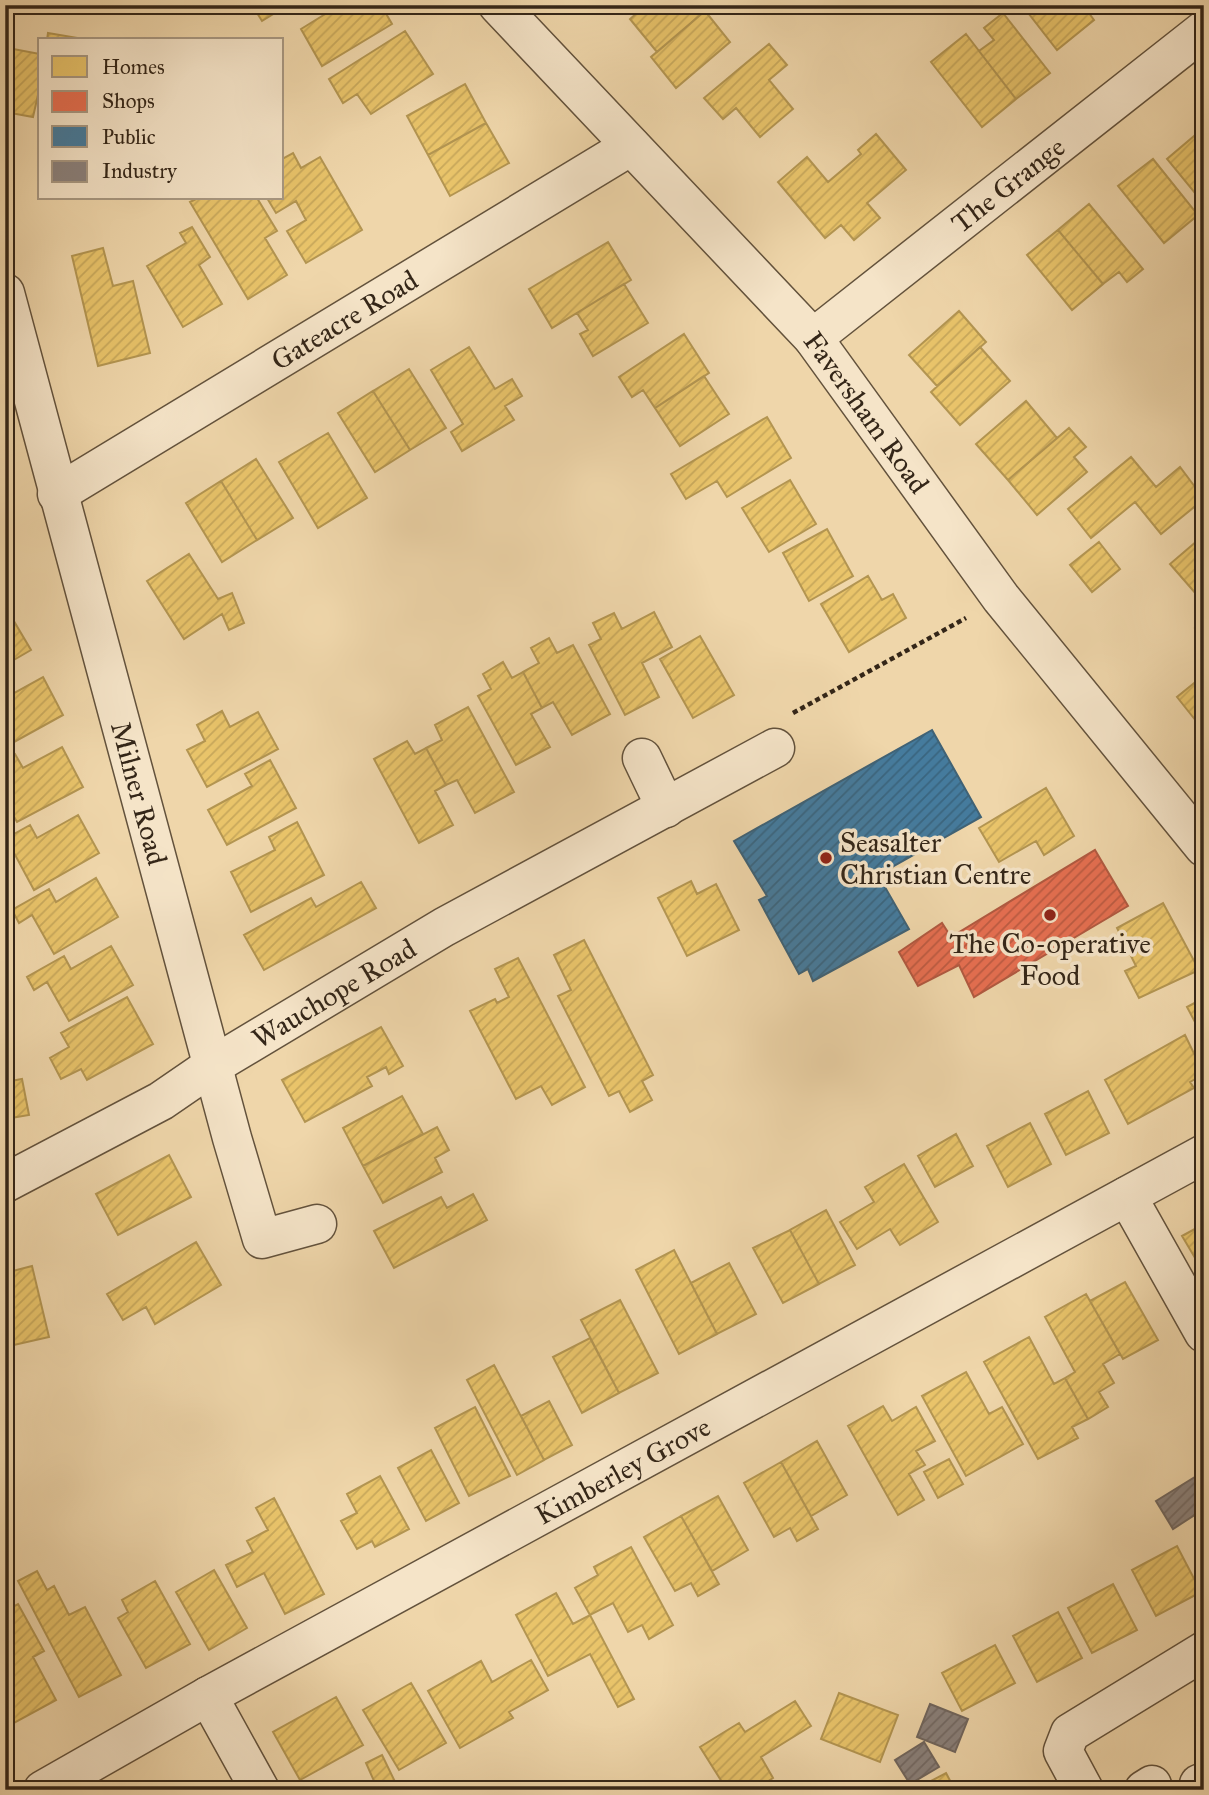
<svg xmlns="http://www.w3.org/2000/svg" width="1209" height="1795" viewBox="0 0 1209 1795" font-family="'IM FELL Great Primer',serif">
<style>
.homes{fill:url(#homes-hatch);stroke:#b39551;stroke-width:2}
.shops{fill:url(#shops-hatch);stroke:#b15940;stroke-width:2}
.public{fill:url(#public-hatch);stroke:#406275;stroke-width:2}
.industry{fill:url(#industry-hatch);stroke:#70665e;stroke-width:2}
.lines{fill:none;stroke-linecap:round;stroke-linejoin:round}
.minor-casing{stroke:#63523c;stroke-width:41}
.path{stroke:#342618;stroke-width:4.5;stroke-dasharray:5 3.5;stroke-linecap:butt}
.minor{stroke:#f5e4c8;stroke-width:38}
.poi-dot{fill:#8f2418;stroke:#f5e4c8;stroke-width:2.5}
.labels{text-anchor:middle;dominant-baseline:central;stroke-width:7;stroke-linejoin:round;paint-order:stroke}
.street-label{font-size:28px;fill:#342618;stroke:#f5e4c8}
.poi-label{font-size:28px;fill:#342618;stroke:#f5e4c8;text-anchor:start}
</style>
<defs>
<pattern id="homes-hatch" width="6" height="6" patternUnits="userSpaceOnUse" patternTransform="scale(1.75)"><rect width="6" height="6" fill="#e9c46a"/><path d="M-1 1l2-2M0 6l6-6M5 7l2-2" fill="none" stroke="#c8a85b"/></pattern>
<pattern id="shops-hatch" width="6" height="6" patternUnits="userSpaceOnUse" patternTransform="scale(1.75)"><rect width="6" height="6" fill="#e76f51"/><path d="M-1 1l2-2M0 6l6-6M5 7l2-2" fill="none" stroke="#bc5b42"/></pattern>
<pattern id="public-hatch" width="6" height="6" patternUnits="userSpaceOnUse" patternTransform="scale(1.75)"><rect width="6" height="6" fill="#457b9d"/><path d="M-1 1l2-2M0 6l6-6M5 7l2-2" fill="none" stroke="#3a657f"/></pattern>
<pattern id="industry-hatch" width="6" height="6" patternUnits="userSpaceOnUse" patternTransform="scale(1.75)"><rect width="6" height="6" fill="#8a817c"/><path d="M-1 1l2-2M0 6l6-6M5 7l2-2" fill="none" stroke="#726965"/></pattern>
</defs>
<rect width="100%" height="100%" fill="#efd6aa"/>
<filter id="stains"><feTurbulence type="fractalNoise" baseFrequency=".00286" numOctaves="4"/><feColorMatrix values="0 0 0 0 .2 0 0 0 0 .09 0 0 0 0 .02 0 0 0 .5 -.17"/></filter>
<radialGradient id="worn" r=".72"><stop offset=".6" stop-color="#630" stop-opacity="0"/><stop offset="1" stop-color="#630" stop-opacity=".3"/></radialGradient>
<path class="homes" d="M252 5H288L262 21Z
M340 5H381L392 24 322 66 301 29Z
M646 5H712L657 52 630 19Z
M1022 5H1083L1094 20 1057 50Z
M705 11 730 42 676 88 651 57Z
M1003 13 1050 73 1016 99 979 51 994 40 984 28Z
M5 27 11 28 5 61Z
M405 31 433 74 371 114 357 94 343 103 329 79Z
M48 33 78 38V40H47Z
M966 34 1016 99 982 127 931 62Z
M769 44 787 65 769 80 793 109 760 137 736 108 723 119 704 98Z
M8 48 40 54V86L33 117 5 112Z
M465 84 486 123 428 155 407 116Z
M486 123 509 163 450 196 428 155Z
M1200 131 1204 136V204L1167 159Z
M876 134 906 170 867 203 880 218 854 240 841 225 825 238 778 182 807 157 828 182 861 154 858 150Z
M293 153 301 168 320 157 362 230 306 263 287 231 306 220 296 201 276 213 267 198H282V159Z
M1153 159 1198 215 1164 243 1118 186Z
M198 198H257L277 231 265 238 287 275 248 299 190 202Z
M1089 204 1143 269 1127 282 1119 272 1103 284 1058 230Z
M192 227 210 257 199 265 222 304 183 327 147 266 186 243 180 233Z
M1058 230 1103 284 1072 310 1027 255Z
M608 242 631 280 552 328 529 289Z
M103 248 113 286 133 281 150 353 98 366 72 256Z
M624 284 648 323 593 356 580 334 588 330 577 313Z
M959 311 986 342 937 386 909 355Z
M684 334 709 373 655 408 643 390 632 397 619 377Z
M469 347 495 389 512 379 522 396 505 406 514 420 462 451 451 432 463 424 431 370Z
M980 347 1010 381 960 425 931 392Z
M409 369 446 428 410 450 373 391Z
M704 376 729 414 680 446 655 408Z
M373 391 410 450 375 472 338 413Z
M1026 401 1057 438 1008 480 976 444Z
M767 417 791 458 727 497 717 481 686 499 671 474Z
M1069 428 1086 447 1074 457 1087 472 1037 515 1008 480Z
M328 433 367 498 318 528 279 462Z
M1131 457 1156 487 1180 467 1204 499 1161 534 1135 502 1091 538 1068 509Z
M256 459 293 518 257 540 221 481Z
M790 480 816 524 769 552 742 508Z
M221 481 257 540 222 562 186 503Z
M827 529 853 576 809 601 783 553Z
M1204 535V589L1197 595 1170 564Z
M1099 542 1120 569 1092 592 1070 565Z
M189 554 218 599 232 593 244 623 229 630 222 614 184 639 147 581Z
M868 576 882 600 893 594 906 618 849 652 821 604Z
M5 606 31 650 5 665Z
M654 612 672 647 642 663 659 697 625 715 589 645 601 639 593 623 614 613 622 629Z
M1204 619V637L1195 628Z
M700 636 734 695 693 718 660 659Z
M549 638 557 653 573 645 610 714 572 735 553 702 542 708 523 672 539 663 531 648Z
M503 662 512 678 523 672 542 708 531 714 550 747 516 765 478 696 491 689 483 674Z
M1204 675V731L1177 697Z
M43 677 63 715 5 747V698Z
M468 707 514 792 475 813 457 780 446 785 426 748 442 740 435 725Z
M222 711 230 727 258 712 278 749 207 787 187 750 205 741 197 725Z
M407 741 415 754 426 748 446 785 435 791 453 825 419 843 374 759Z
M62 747 83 787 17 822 5 801V759L15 754 23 768Z
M270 760 296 808 227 845 208 810 252 786 245 774Z
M1046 788 1074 836 1044 855 1036 841 999 862 979 828Z
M78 815 99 853 34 890 13 851 5 855V839L30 825 37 838Z
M297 822 324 875 251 912 231 872 275 850 269 837Z
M96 878 118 917 54 954 32 915 19 923 12 910 49 889 56 902Z
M691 881 697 894 716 884 739 930 687 956 658 898Z
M361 882 376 908 264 970 244 935 311 898 316 907Z
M1163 903 1199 970 1139 998 1125 971 1136 966 1117 928Z
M584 940 653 1075 642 1081 652 1100 630 1112 619 1091 609 1096 558 996 571 990 554 955Z
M111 946 133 985 69 1021 47 982 34 990 27 977 64 956 71 969Z
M518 958 585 1087 552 1105 541 1086 516 1099 470 1011 495 999 497 1003 509 997 495 969Z
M127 997 153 1044 87 1080 81 1069 61 1079 50 1058 69 1047 61 1033Z
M1204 998V1039L1187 1007Z
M381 1027 403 1066 389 1074 386 1067 367 1077 372 1086 305 1122 282 1080Z
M1185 1035 1204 1074 1190 1082 1194 1088 1128 1124 1105 1080Z
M22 1079 29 1115 5 1119V1082Z
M1088 1091 1109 1133 1066 1155 1045 1114Z
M402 1096 423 1134 363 1166 343 1128Z
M1030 1123 1051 1164 1008 1187 987 1146Z
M437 1127 449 1150 435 1158 442 1172 383 1203 363 1166Z
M956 1134 973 1166 935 1187 918 1156Z
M169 1155 191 1197 118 1235 96 1194Z
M904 1164 938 1222 900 1245 890 1229 857 1249 840 1222 874 1202 865 1187Z
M473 1194 487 1220 394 1268 374 1231 441 1197 447 1208Z
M826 1210 855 1265 819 1284 790 1230Z
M1204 1224V1273L1182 1236Z
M790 1230 819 1284 783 1303 753 1248Z
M196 1242 221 1285 155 1324 146 1307 123 1320 107 1294Z
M674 1250 717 1334 679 1354 636 1270Z
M729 1263 756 1314 717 1334 691 1283Z
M32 1266 49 1337 5 1347V1273Z
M1125 1282 1158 1340 1123 1359 1090 1301Z
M1086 1294 1120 1354 1103 1364 1114 1383 1099 1392 1108 1407 1088 1419 1065 1378 1075 1372 1045 1317Z
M620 1300 658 1373 619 1393 581 1320Z
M1029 1337 1054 1384 1065 1378 1088 1419 1072 1427 1078 1438 1038 1459 984 1362Z
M590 1338 619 1393 582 1413 553 1357Z
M494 1365 544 1460 517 1475 467 1380Z
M966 1372 989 1414 1002 1407 1023 1444 966 1476 922 1396Z
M549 1401 572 1445 544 1460 521 1416Z
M883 1406 892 1421 916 1407 935 1441 916 1451 925 1465 909 1474 924 1500 898 1515 848 1426Z
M475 1407 510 1476 469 1496 435 1428Z
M817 1441 847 1495 811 1516 781 1462Z
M431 1450 459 1503 426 1521 398 1468Z
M949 1459 963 1484 938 1498 924 1472Z
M781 1462 818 1529 797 1541 790 1528 774 1537 744 1483Z
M380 1476 409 1529 375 1547 372 1541 357 1549 341 1521 357 1513 347 1494Z
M718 1496 748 1550 712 1571 681 1516Z
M274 1498 324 1594 285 1614 264 1573 237 1587 226 1565 253 1552 247 1541 268 1530 256 1508Z
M681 1516 719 1584 698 1596 691 1583 675 1591 644 1537Z
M1177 1546 1201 1592 1156 1616 1132 1570Z
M631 1547 673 1625 649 1639 642 1625 628 1632 613 1603 590 1615 575 1588 598 1575 594 1567Z
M214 1570 247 1628 209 1650 176 1592Z
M37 1571 47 1590 54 1586 69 1615 85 1607 121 1675 79 1697 18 1581Z
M155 1581 190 1644 146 1668 118 1618 128 1612 122 1600Z
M1113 1584 1137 1630 1092 1653 1068 1608Z
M556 1593 573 1624 590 1615 634 1699 618 1707 590 1654 548 1676 516 1615Z
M18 1604 44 1651 33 1657 56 1700 14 1723 5 1707V1611Z
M1058 1612 1082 1658 1037 1682 1013 1636Z
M995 1645 1015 1683 962 1711 942 1673Z
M531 1660 548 1690 509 1712 513 1718 460 1748 428 1691 481 1661 492 1682Z
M411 1683 446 1743 399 1770 363 1710Z
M839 1693 898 1715 880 1762 821 1739Z
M336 1697 363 1745 300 1780 273 1732Z
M795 1701 811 1726 761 1757 773 1778 755 1790H727L700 1747 739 1723 745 1732Z
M382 1755 399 1790H378L366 1763Z
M946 1773 955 1790H914Z
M204 1783 208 1790H193Z"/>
<path class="shops" d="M1095 850 1128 906 974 997 959 965 918 986 899 952 942 923 951 937Z"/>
<path class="public" d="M932 730 981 817 878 875 909 929 813 981 808 969 799 974 759 900 767 896 734 841Z"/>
<path class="industry" d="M1203 1472 1204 1509 1173 1529 1156 1501Z
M930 1704 968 1719 955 1752 917 1737Z
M924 1742 939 1767 910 1784 895 1760Z"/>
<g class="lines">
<g class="minor-casing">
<g id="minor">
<path id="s1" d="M498 5 813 338 1001 598 1204 847"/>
<path id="s2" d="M5 293 232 1138 262 1239 317 1224"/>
<path id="s3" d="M813 338 1204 30"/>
<path id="s4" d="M57 494 631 146"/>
<path d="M642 758 666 808"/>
<path id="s5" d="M5 1183 161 1101 212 1066 444 927 775 748"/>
<path d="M1127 1196 1204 1333"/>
<path d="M208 1696 260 1790"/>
<path d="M1199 1784 1204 1782"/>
<path id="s6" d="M43 1790 208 1696 1204 1154"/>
<path d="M1084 1790 1063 1751 1070 1733 1204 1651"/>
<path d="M1144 1790 1152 1785"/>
</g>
</g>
<path class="path" d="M793 713 966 618"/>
<use href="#minor" class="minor"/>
</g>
<g class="poi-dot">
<circle cx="826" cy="858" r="7"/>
<circle cx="1050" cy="915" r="7"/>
</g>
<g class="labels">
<g class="street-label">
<text stroke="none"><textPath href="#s3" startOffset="248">The Grange</textPath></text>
<text stroke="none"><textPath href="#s4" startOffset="336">Gateacre Road</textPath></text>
<text stroke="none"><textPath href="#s1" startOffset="550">Faversham Road</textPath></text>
<text stroke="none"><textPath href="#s2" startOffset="518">Milner Road</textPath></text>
<text stroke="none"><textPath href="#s5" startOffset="380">Wauchope Road</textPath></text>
<text stroke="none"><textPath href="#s6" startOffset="662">Kimberley Grove</textPath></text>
</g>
<g class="poi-label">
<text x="840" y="842">Seasalter<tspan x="840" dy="32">Christian Centre</tspan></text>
<text x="1050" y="943" text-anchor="middle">The Co-operative<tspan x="1050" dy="32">Food</tspan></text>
</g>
</g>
<rect width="1209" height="1795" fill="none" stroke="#efd6aa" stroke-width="28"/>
<rect x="7" y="7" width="1195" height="1781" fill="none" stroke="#342618" stroke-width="3.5"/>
<rect x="14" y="14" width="1181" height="1767" fill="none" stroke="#342618" stroke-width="2"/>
<rect x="38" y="38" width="245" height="161" fill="#f5e4c8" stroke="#a89882" stroke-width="2"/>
<rect x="52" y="56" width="35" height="21" fill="#e9c46a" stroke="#a89882" stroke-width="2"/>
<text x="102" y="74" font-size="21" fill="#342618">Homes</text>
<rect x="52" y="91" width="35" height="21" fill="#e76f51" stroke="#a89882" stroke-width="2"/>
<text x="102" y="108" font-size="21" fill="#342618">Shops</text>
<rect x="52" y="126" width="35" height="21" fill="#457b9d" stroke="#a89882" stroke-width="2"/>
<text x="102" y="144" font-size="21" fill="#342618">Public</text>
<rect x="52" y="161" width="35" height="21" fill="#8a817c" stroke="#a89882" stroke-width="2"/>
<text x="102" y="178" font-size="21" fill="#342618">Industry</text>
<rect width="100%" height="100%" filter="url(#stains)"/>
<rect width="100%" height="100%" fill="url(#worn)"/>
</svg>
